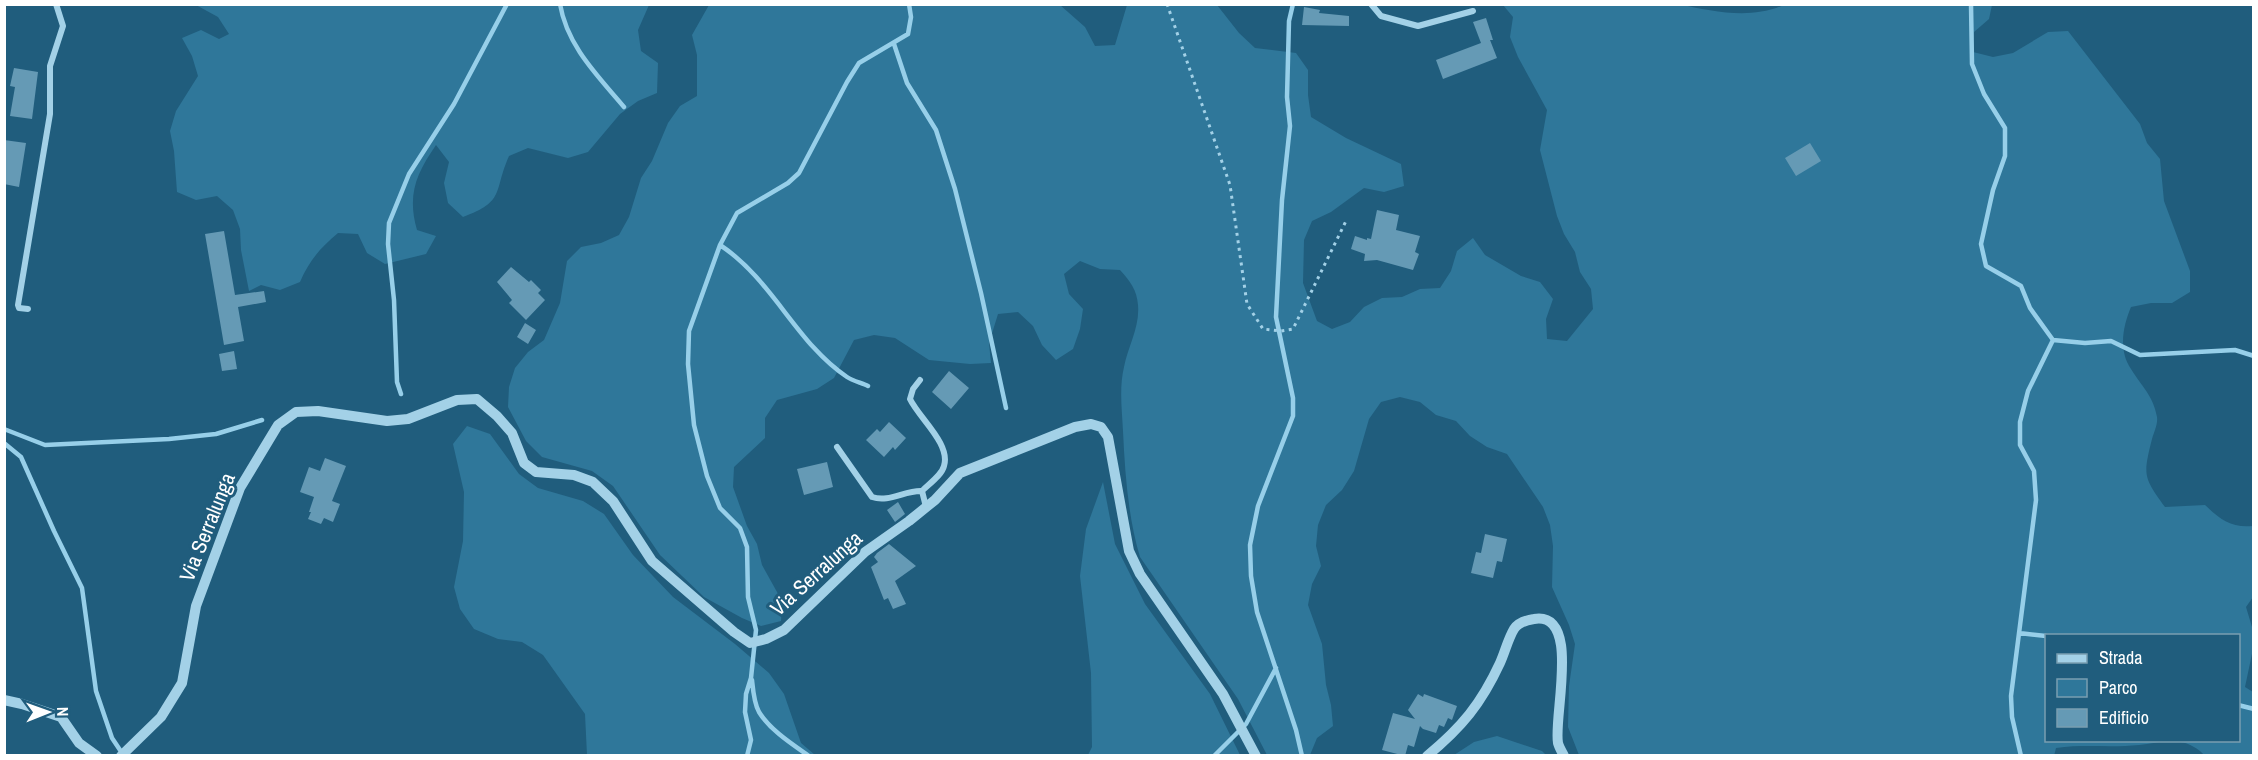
<svg xmlns="http://www.w3.org/2000/svg" width="2258" height="760" viewBox="0 0 2258 760" font-family="'Archivo Narrow',sans-serif">
<style>
.green{fill:#2f779a;fill-rule:evenodd}
.lines{fill:none;stroke-linecap:round;stroke-linejoin:round}
.stream{stroke:#97cfe9;stroke-width:4.5}
.building{fill:#659ab5}
.path{stroke:#a3d1e7;stroke-width:3;stroke-dasharray:3 4.5;stroke-linecap:butt}
.minor{stroke:#a3d1e7;stroke-width:6}
.tertiary{stroke:#a3d1e7;stroke-width:10}
.labels{text-anchor:middle;dominant-baseline:central;stroke-width:6;stroke-linejoin:round;paint-order:stroke}
.street-label{font-size:21px;fill:#fff;stroke:#205d7d}
</style>
<rect width="100%" height="100%" fill="#205d7d"/>
<path class="green" d="M1679 4C1714 12 1753 20 1786 4L1992 5 1989 19 1974 32 1973 52 1993 57 2013 53 2048 32 2068 31 2140 124 2147 143 2160 159 2164 201 2190 271V292L2172 303H2151L2131 307C2123 326 2118 350 2131 369 2142 387 2153 395 2157 417 2158 424 2154 432 2152 439 2143 475 2143 477 2165 507L2205 505C2221 520 2231 528 2253 526V597L2246 607 2252 627 2253 649 2245 687 2253 692V755H2204C2199 749 2189 743 2180 742 2166 739 2153 744 2139 745 2111 748 2084 744 2056 748L2054 756 1579 755 1568 727 1569 686 1575 644 1569 625 1552 587 1553 546 1550 525 1543 507 1507 454 1487 447 1470 436 1456 421 1436 415 1420 402 1400 397 1381 402 1369 419 1354 471 1342 490 1326 505 1318 525 1316 546 1321 566 1312 584 1308 605 1322 644 1326 685 1331 705 1333 726 1317 738 1310 755H1267L1238 699 1140 557C1128 517 1125 473 1123 431 1122 410 1119 388 1124 367 1128 346 1140 327 1138 305 1137 290 1130 281 1120 270L1100 269 1080 261 1064 274 1069 294 1083 309 1080 329 1073 349 1056 360 1042 345 1033 326 1018 312 998 314 989 343 991 363 970 364 929 360 895 338 874 335 854 340 834 378 817 389 777 400 765 418V438L734 467 733 487 747 526 757 544 762 565 782 601 781 621 761 626 742 618 704 597 660 555 613 486 592 471 542 457 526 441 508 407 509 387 515 368 528 352 544 340 560 303 567 261 581 247 601 243 619 235 629 217 641 178 652 161 668 123 680 106 697 96V55L692 35 709 5H1060L1085 27 1095 46 1115 45 1127 5H1217L1239 33 1255 48 1296 53 1308 70V95L1311 117 1346 138 1401 164 1404 186 1384 192 1364 188 1331 212 1312 221 1304 240 1303 283 1317 321 1332 329 1350 322 1364 307 1382 298 1402 297 1420 289 1440 288 1451 271 1457 251 1473 238 1485 255 1521 276 1540 282 1553 299 1546 319 1547 339 1567 341 1593 309 1591 289 1580 272 1575 252 1564 234 1557 216 1540 150 1547 110 1518 57 1510 37 1513 17 1503 5ZM2046 636H2238V740H2046Z
M196 5H649L638 30 641 51 658 63 657 93 638 101 620 114 588 152 568 158 528 148 509 156C493 192 506 201 463 217L448 203 444 183 449 162 436 145C416 174 407 195 417 230L436 236 426 254 385 264 367 253 358 234 338 233C320 248 309 261 300 282L280 290 261 285 249 291 241 250 240 229 233 210 217 196 196 200 177 192 174 151 170 131 176 111 198 76 192 56 182 38 201 30 219 39 229 34 218 17Z
M467 426 490 434 519 474 538 488 583 501 604 514 633 555 673 597 735 644 769 673 784 694 801 743 815 755H587L585 714 543 655 522 642 498 639 474 629 460 609 454 587 463 541 464 492 453 444Z
M1103 482 1115 544 1145 604 1210 694 1240 755H1088L1092 747 1091 673 1080 576 1086 529Z
M1497 736 1542 751 1546 755H1454L1474 742Z"/>
<g class="lines">
<path class="stream" d="M560 4C567 46 598 76 624 107
M1293 4 1289 21 1287 97 1290 126 1282 200 1276 317 1293 398V416L1258 506 1250 545 1251 576 1257 612 1296 730 1302 756
M1971 4 1972 64 1984 94 2005 128V156L1993 190 1981 244 1986 266 2021 286 2030 308 2053 340 2028 391 2020 422V445L2034 471 2036 500 2011 696 2012 717 2021 756
M894 44 907 83 936 130 955 189 981 293 1006 408
M720 245C773 280 796 343 847 377 853 381 862 383 868 386
M2053 340 2085 343 2111 341 2140 355 2235 350 2254 356
M401 394 397 382 394 300 388 244 389 223 409 174 454 104 507 4
M4 429 45 445 169 439 216 434 262 420
M4 443 21 457 54 531 82 588 96 691 112 738 122 753
M2019 633 2046 636
M752 680C753 690 754 703 759 712 770 730 792 744 809 756
M2238 705 2254 709
M747 756 751 740 745 712 746 694 751 678 756 630 748 597 747 547 740 528 720 508 707 476 694 425 688 364 689 331 720 245 737 213 788 183 799 173 847 82 859 63 908 34 911 17 909 4
M1214 756 1246 724 1276 668"/>
</g>
<path class="building" d="M1304 7 1320 10 1319 13 1349 16V26L1302 25Z
M1486 18 1493 40H1490L1497 58 1443 79 1436 60 1481 43 1473 22Z
M14 68 38 72 32 119 10 116 15 87 10 86Z
M4 140 26 143 19 187 4 184Z
M1810 143 1821 161 1796 176 1785 158Z
M1377 210 1399 215 1396 230 1420 236 1415 252 1419 254 1413 270 1377 260 1364 261 1365 254 1351 249 1355 236 1367 240V238L1371 239Z
M224 231 235 295 264 291 266 302 238 307 244 341 224 345 205 234Z
M511 267 529 282 531 280 541 290 538 293 545 300 526 320 509 303 512 300 497 282Z
M525 323 536 330 528 344 517 337Z
M234 351 237 369 222 371 219 354Z
M949 371 969 388 951 409 932 392Z
M889 422 906 438 895 450 893 447 884 457 866 440 877 429 880 432Z
M325 458 346 466 332 501 340 504 333 522 324 518 321 524 308 519 311 512H309L314 497 300 492 309 467 320 471Z
M827 462 833 487 804 495 797 469Z
M898 502 905 514 895 522 887 510Z
M1485 534 1507 539 1502 562 1497 561 1493 578 1471 573 1476 552 1481 553Z
M889 544 916 566 895 581 906 604 893 609 888 598 884 600 871 567 878 562 874 557 877 553Z
M1418 694 1423 697 1424 694 1457 706 1452 720 1448 718 1444 727 1439 725 1436 733 1423 729 1420 726 1414 747 1408 745 1405 756 1382 750 1393 713 1415 719 1408 710Z"/>
<g class="lines">
<path class="path" d="M1167 4 1230 185 1247 304 1263 329 1281 331 1293 329 1347 219"/>
<path class="minor" d="M1371 4 1381 16 1418 26 1473 11
M28 309 19 308 18 305 50 114V66L63 26 56 4
M920 380 913 389 910 399C919 418 951 444 944 466 942 475 929 484 922 491
M837 447 872 497C889 503 905 490 922 491L926 507"/>
<path class="tertiary" d="M4 700 22 704 61 717 79 743 97 756
M121 756 161 717 182 683 196 606 240 488 278 425 296 412 318 411 387 421 408 419 457 400 477 399 497 416 512 433 524 463 536 472 574 475 593 482 613 501 652 561 734 632 750 643 766 639 784 630 865 552 909 521 935 500 960 473 1075 427 1091 424 1101 427 1108 437 1129 551 1140 574 1223 694 1256 756
M1427 756C1462 727 1481 704 1500 663 1505 652 1508 639 1514 629 1518 623 1527 620 1534 619 1582 611 1553 717 1558 743 1559 747 1562 752 1564 756"/>
</g>
<g class="labels">
<g class="street-label">
<text transform="translate(207 527) rotate(-68)">Via Serralunga</text>
<text transform="translate(816 573) rotate(-42)">Via Serralunga</text>
</g>
</g>
<rect width="2258" height="760" fill="none" stroke="#ffffff" stroke-width="12"/>
<rect x="2045" y="634" width="195" height="108" fill="#205d7d" stroke="#799eb1" stroke-width="1.5"/>
<rect x="2057" y="654" width="30" height="9" fill="#a3d1e7" stroke="#799eb1" stroke-width="1.5"/>
<text x="2099" y="664" font-size="18" fill="#ffffff">Strada</text>
<rect x="2057" y="679" width="30" height="18" fill="#2f779a" stroke="#799eb1" stroke-width="1.5"/>
<text x="2099" y="694" font-size="18" fill="#ffffff">Parco</text>
<rect x="2057" y="709" width="30" height="18" fill="#659ab5" stroke="#799eb1" stroke-width="1.5"/>
<text x="2099" y="724" font-size="18" fill="#ffffff">Edificio</text>
<g transform="translate(48 712) rotate(89)" stroke="#205d7d" stroke-width="4.5" paint-order="stroke">
<path d="M0-4.5L10 22L0 15L-10 22Z" fill="#ffffff"/>
<text y="-9" font-size="16" font-weight="bold" text-anchor="middle" fill="#ffffff">N</text>
</g>
</svg>
